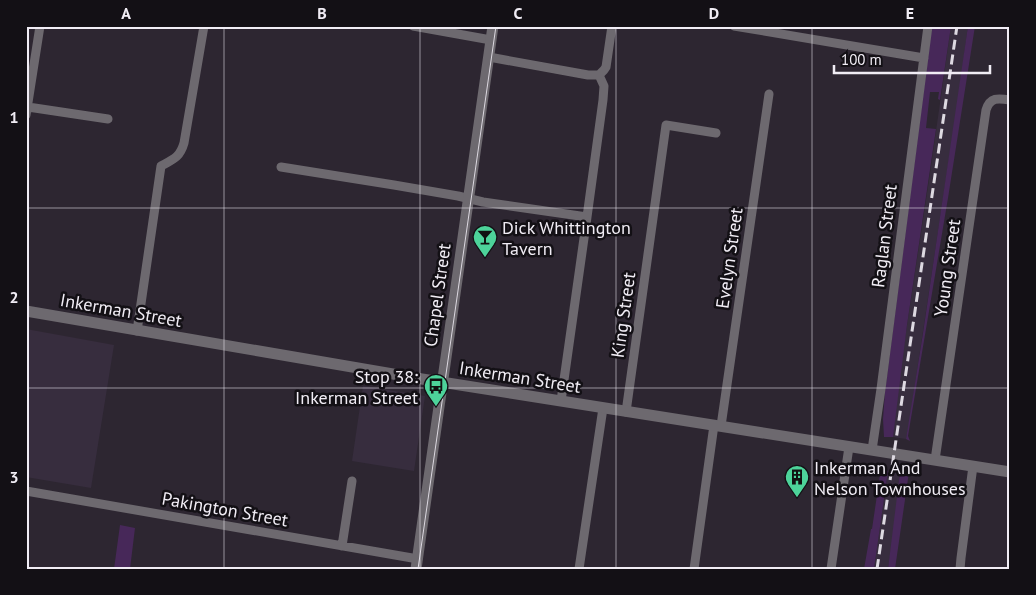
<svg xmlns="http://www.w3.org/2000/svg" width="1036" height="595" viewBox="0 0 1036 595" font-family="'PT Sans',sans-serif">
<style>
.built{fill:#372d3e}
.green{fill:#472859}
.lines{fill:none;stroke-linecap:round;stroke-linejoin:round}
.minor{stroke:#6d696f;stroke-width:9}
.tertiary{stroke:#6d696f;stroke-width:11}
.tram{stroke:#ddd9e1;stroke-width:1}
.rail{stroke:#ddd9e1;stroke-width:3;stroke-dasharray:10 5;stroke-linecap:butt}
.grid{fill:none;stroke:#f1edf5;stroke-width:1;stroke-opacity:0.55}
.labels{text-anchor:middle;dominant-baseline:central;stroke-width:5;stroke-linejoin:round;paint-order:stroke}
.poi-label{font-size:18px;fill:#f1edf5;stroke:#131015;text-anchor:start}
.street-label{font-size:18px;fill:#f1edf5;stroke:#131015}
.neatline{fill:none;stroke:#f1edf5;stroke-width:2}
.grid-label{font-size:16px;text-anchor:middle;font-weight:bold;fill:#f1edf5}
</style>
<rect width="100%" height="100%" fill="#2d2631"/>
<path class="built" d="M951 26H968L960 86 909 424 906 439 893 437 897 391 929 180Z
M26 329 114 345 91 488 26 477Z
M363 386 425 396 414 471 352 461Z
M888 471 900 472 894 530 888 569H874Z"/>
<path class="green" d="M932 26H951L940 100 938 99 939 92H930L926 128 936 129 907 325 893 437H884L883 419 885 392Z
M968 26H975L948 198 908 436 910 441 906 439 923 333Z
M881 468 888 471 874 569H864L871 529H872Z
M900 472H909L895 569H888Z
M120 525 135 528 130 569H114Z"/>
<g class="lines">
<path class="minor" d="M413 26 491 40
M734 26 924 58
M489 57 588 75H599
M599 75 604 70 606 67 612 26
M28 107 108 119
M26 115 40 26
M281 167 394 185 458 196 483 202 587 217
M137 331 161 166C174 159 180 157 184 143L204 26
M561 401 587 217 603 100 604 86 599 75
M626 412 666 125 716 133
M721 426 769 94
M872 450 881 389 928 26
M935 460 986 110C990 97 998 98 1010 100
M26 491 418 559
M342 546 352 481
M579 569 603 408
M694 569 714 425
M831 569 849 447
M960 569 961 558 973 466"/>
<path class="tertiary" d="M26 311 422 379 1010 472
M416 569 493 26"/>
<path class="tram" d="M418 569 496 26"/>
<path class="rail" d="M877 569 957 26"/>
</g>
<path class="grid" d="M224 26V569M420 26V569M616 26V569M812 26V569M26 208H1010M26 388H1010"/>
<defs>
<g id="bar-pin" transform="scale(1.25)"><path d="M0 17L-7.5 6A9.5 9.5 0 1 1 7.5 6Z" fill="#4dd39a" stroke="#131015"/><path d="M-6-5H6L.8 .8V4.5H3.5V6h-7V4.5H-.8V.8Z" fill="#111"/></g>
<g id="bus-pin" transform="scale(1.25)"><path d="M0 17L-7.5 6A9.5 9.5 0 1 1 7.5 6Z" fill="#4dd39a" stroke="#131015"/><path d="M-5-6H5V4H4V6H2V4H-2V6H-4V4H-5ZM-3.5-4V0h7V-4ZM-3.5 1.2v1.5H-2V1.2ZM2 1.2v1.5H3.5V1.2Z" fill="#111"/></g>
<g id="building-pin" transform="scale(1.25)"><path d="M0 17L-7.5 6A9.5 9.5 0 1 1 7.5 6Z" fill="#4dd39a" stroke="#131015"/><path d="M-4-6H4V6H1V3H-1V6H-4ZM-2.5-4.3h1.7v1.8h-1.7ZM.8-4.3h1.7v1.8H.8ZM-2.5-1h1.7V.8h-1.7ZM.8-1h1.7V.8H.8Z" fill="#111"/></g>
</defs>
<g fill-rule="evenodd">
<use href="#bar-pin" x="485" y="237"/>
<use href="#bus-pin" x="436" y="386"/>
<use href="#building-pin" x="797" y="477"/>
</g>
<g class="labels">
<g class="poi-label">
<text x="502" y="227">Dick Whittington<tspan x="502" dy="21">Tavern</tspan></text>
<text x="418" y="376" text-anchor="end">Stop 38:<tspan x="418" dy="21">Inkerman Street</tspan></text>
<text x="814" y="467">Inkerman And<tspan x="814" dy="21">Nelson Townhouses</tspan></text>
</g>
<g class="street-label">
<text transform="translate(884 236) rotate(-83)">Raglan Street</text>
<text transform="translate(729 258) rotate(-82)">Evelyn Street</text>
<text transform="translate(947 268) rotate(-82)">Young Street</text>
<text transform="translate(437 295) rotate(-82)">Chapel Street</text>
<text transform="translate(121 310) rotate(10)">Inkerman Street</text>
<text transform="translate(623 315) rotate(-82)">King Street</text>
<text transform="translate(520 377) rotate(9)">Inkerman Street</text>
<text transform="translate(225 509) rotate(10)">Pakington Street</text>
</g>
</g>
<rect width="1036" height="595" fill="none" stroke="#131015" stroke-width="55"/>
<path d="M834 65v8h156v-8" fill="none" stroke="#f1edf5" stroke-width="2.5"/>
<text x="841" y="65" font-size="15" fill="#f1edf5" stroke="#131015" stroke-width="4" paint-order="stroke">100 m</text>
<rect x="28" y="28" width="980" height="540" class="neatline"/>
<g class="grid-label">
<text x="126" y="19">A</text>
<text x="322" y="19">B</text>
<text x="518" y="19">C</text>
<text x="714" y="19">D</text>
<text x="910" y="19">E</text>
<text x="14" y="123">1</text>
<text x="14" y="303">2</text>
<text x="14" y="483">3</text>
</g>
</svg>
